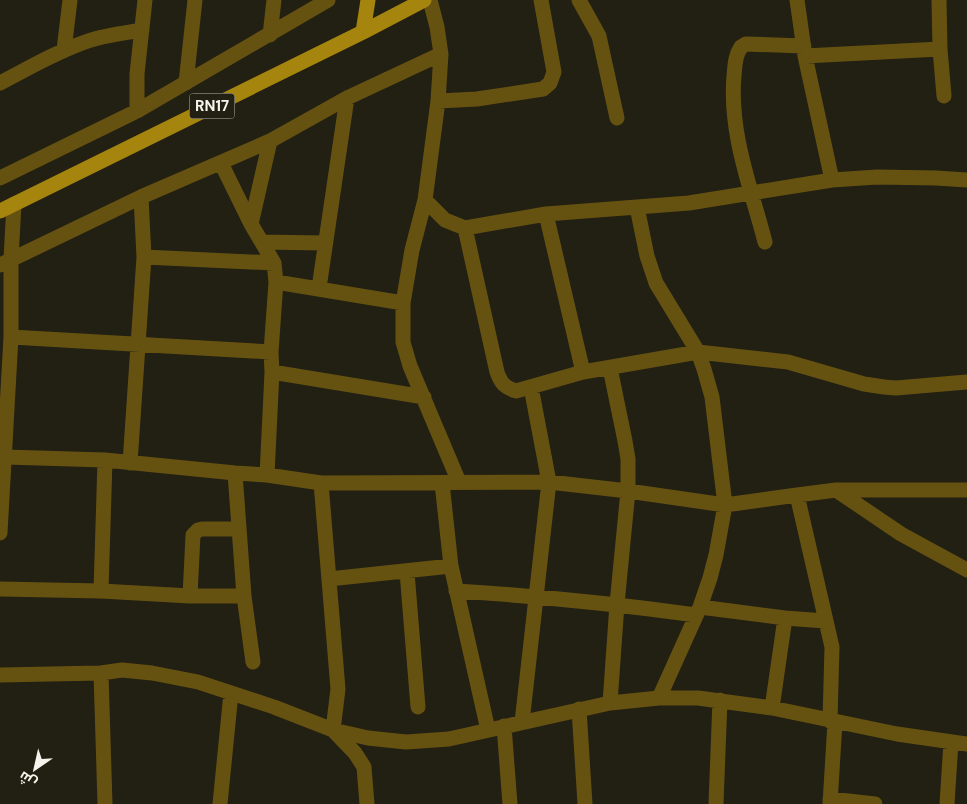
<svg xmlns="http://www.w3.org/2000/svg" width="967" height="804" viewBox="0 0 967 804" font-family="'DM Sans',Cairo,sans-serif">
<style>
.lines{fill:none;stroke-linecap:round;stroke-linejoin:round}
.minor{stroke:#655211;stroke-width:15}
.primary{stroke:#a5850d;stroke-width:15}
.labels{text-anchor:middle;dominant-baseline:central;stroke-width:5;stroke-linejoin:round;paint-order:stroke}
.shield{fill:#221f13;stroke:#b6b4ab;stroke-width:1}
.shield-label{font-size:15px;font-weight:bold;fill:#f6f4ec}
</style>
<rect width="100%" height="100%" fill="#221f13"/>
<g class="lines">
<path class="minor" d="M430 0 437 27 441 54 438 101 425 200 445 220 465 228 546 214 689 203 832 180 877 177 936 178 967 180
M579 0 599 36 617 118
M797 0 805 56 832 180
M939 0 940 49 944 96
M270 35 274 0
M64 50 70 0
M805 56 940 49
M0 83C29 68 58 51 88 41 105 35 124 33 142 30
M186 83 195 0
M438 101 477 99 543 89 550 83 554 72 541 0
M137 111V74L145 0
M221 163 251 224 274 263 276 282 271 352 272 372 267 475
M0 178 137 111 328 0
M425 200 412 250 403 303V342L410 366 459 482
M637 207 647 256 656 283 698 352 704 369 712 397 725 505 716 555 710 578 700 607 659 698
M546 214 583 372
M251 224 270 141
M465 228 497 372C501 383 504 387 516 391L583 372 698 352 788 362 864 384 884 387 896 388 967 382
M262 242 325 243
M765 242C751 188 729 133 734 76 735 65 735 56 741 47L746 44 804 46
M144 257 274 263
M0 265 141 197 270 141 347 98 441 54
M276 282 403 303
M319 288 347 98
M11 337 271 352
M610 368 625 441 628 459V491L617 604 610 703
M272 372 424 397
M5 457 105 460 235 473 267 475 321 483 549 482 628 491 725 505 797 495 832 647 830 721
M130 463 144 257 141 197
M235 473 244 596 253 662
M321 483 338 689 333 730 355 753 364 767 367 804
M442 483 451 566 488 730
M836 490 901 534 967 570
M797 495 836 490H967
M0 533 11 337V259L14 204
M407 572 418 707
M329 579 451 566
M0 589 101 591 190 596H244
M101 591 105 460
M456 591C537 596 616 604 696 615
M190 596 193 535 198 530 202 529H239
M700 607 785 618 825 621
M101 673 105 804
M0 675 101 673 122 670 152 673 198 682 274 707 333 730 368 738 406 742 449 739 610 703 659 698H698L772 708 897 734 967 744
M772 708 785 618
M579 709 585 804
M522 722 549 482 531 387
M504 726 510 804
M830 799 875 804
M220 804 231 693
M716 804 720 700
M830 804 835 722
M947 804 951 742"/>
<path class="primary" d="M363 32 368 0
M0 211 363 32 424 0"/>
</g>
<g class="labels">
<rect class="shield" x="189.5" y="93.5" width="45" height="25" rx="4"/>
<g class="shield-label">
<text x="212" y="106">RN17</text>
</g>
</g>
<g transform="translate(35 769) rotate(214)" stroke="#221f13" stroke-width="4" paint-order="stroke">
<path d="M0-4L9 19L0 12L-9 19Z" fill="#f6f4ec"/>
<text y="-8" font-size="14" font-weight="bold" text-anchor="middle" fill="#f6f4ec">ش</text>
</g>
</svg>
